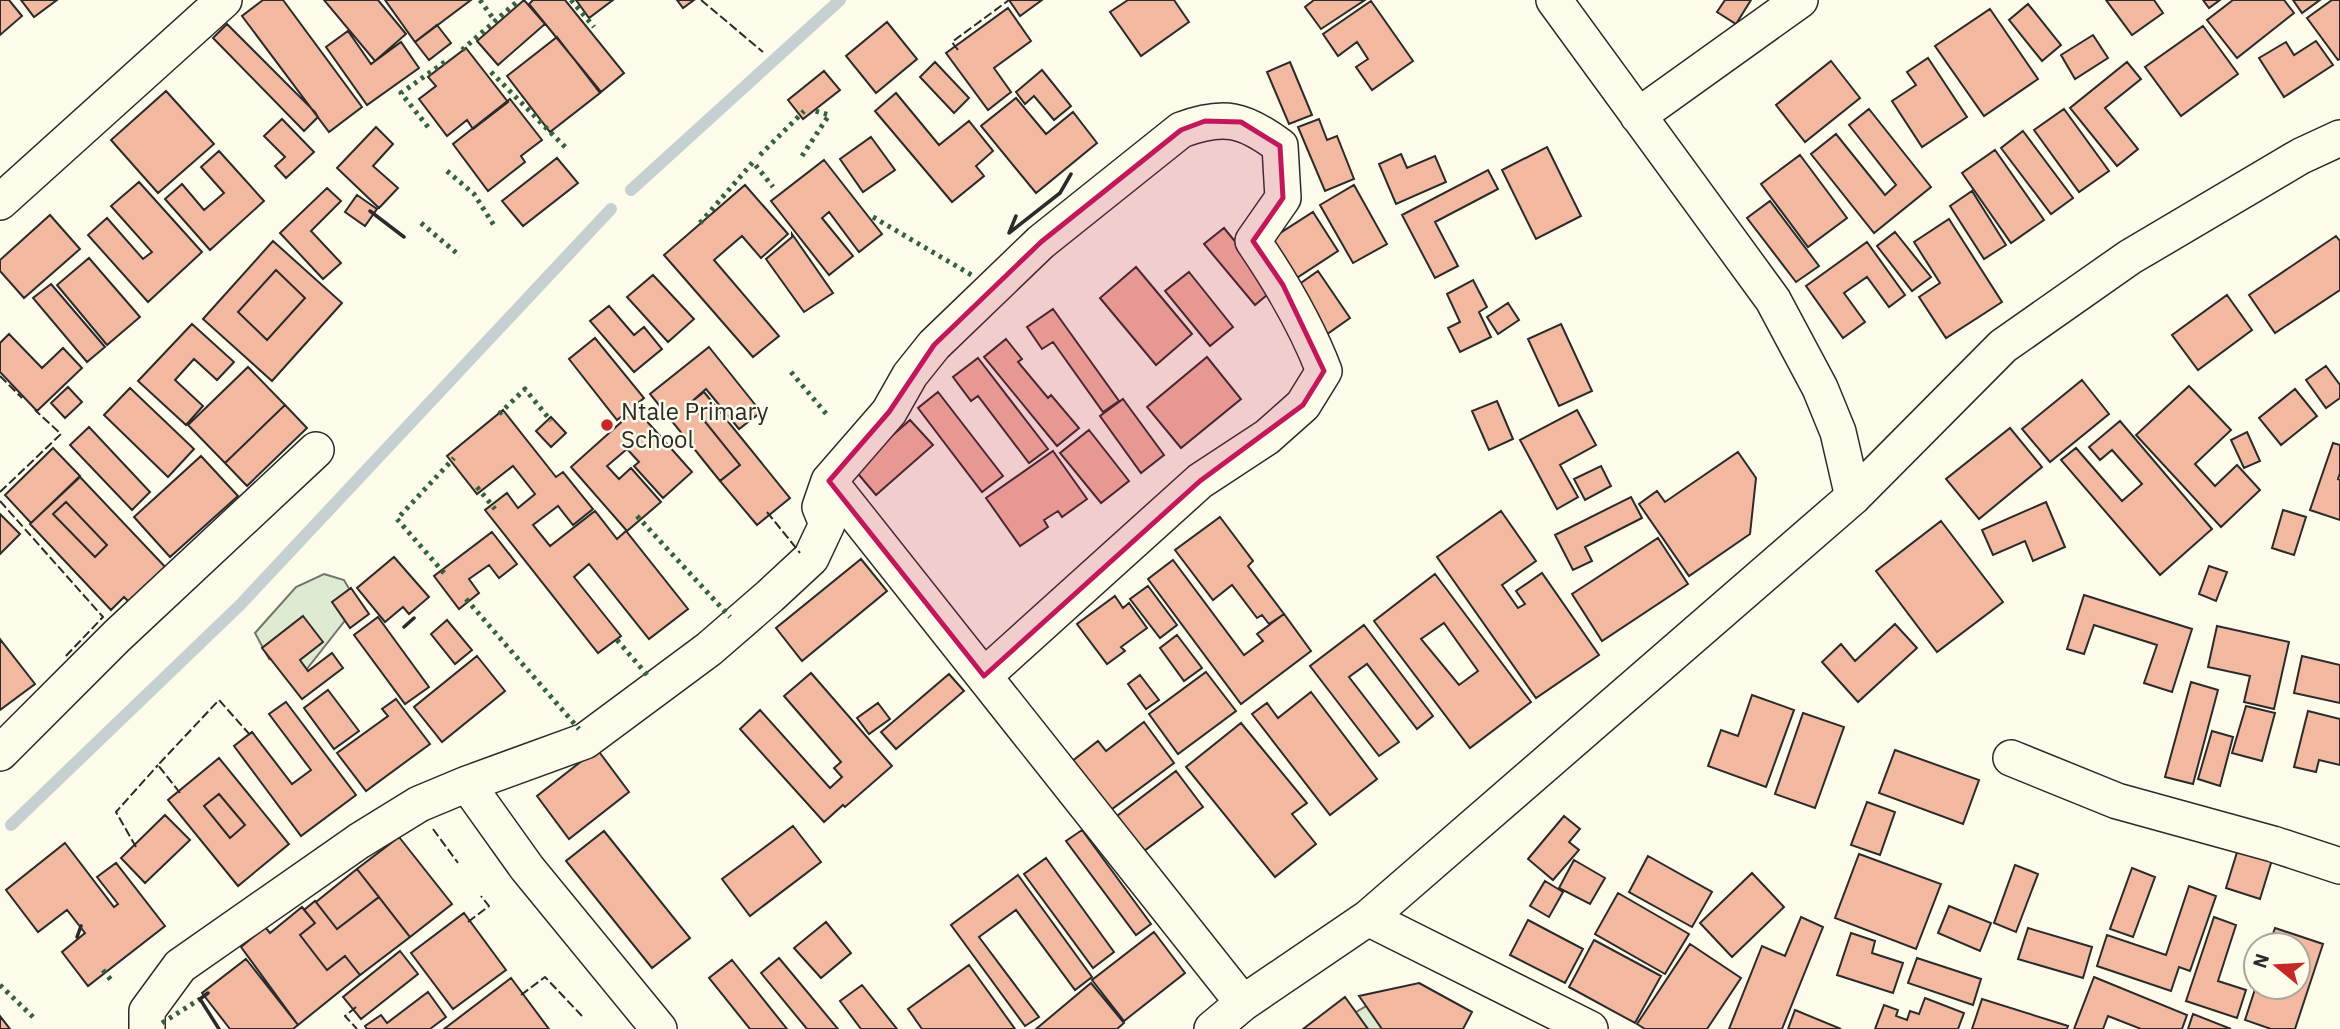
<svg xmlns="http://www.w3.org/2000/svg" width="2340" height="1029" viewBox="0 0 2340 1029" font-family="'IBM Plex Sans',sans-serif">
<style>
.green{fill:#deebd1;stroke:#74746e;stroke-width:2}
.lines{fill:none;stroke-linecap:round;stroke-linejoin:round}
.stream{stroke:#c7d0d0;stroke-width:12}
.building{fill:#f2b8a0;stroke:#2b2b2b;stroke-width:2;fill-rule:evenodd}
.street-casing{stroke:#2b2b2b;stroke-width:38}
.street{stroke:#fdfbea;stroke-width:35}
.hedge{stroke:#34623c;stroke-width:5;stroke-dasharray:3.5 5;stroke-linecap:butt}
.fence{stroke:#2b2b2b;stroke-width:2;stroke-dasharray:9 3.5;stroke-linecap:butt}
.wall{stroke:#2b2b2b;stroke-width:3.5}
.marked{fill:#c2185b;fill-opacity:0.2;stroke:#c2185b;stroke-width:5;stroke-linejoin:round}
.poi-dot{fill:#c62828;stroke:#fdfbea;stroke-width:2.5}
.labels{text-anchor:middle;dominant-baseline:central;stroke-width:5;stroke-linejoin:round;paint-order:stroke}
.poi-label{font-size:24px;fill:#2b2b2b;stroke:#fdfbea;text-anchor:start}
</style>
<rect width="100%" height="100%" fill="#fdfbea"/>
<path class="green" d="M324 574 344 580 358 604 306 670 269 659 255 633 296 587Z
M1368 1005 1403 1029H1329L1331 1027Z"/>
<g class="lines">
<path class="stream" d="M631 190 840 0
M11 825 240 605 611 209"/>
</g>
<path class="building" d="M0 0H9L22 16 0 35Z
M21 0H57L34 17Z
M263 0H283L362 107 329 132 242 16Z
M324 0H378L406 34 375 61Z
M385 0H471L415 42Z
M524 0 545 24 498 65 477 41Z
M533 0H565L624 73 601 92 529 4Z
M576 0H613L589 18Z
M677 0H694L683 8Z
M1009 0H1042L1020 16Z
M1128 0H1174L1189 22 1141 56 1110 12Z
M1314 0H1365L1321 29 1305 7Z
M1725 0H1751L1736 24 1717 12Z
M2106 0H2154L2163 13 2132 35Z
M2203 0H2220L2209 8Z
M2233 0H2284L2294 13 2237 58 2207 20Z
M2293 0H2320L2302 13Z
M2332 0H2340V59L2338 60 2307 18Z
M1371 1 1413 61 1372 90 1356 67 1368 59 1357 42 1338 56 1323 34Z
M2028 4 2061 45 2042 61 2009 20Z
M1008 8 1031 41 994 68 1011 92 988 110 946 53Z
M1990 9 2038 79 1984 116 1935 46Z
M887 22 917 59 876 93 846 56Z
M227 24 315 112 318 117 304 131 213 38Z
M437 25 451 43 429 60 415 42Z
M2203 26 2238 74 2181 116 2145 67Z
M348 31 371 64 401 42 419 68 367 105 326 47Z
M2093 35 2108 58 2075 79 2061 55Z
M557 37 600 93 550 132 507 76Z
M2316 41 2333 65 2284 97 2259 58 2286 42 2294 55Z
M466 48 508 102 473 129 467 120 447 136 419 99 436 86 428 77Z
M1928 58 1967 117 1922 147 1892 101 1916 85 1907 72Z
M1831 61 1860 98 1805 142 1776 105Z
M935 62 969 98 954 113 920 77Z
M1290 62 1312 115 1289 124 1267 72Z
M2127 62 2141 79 2105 108 2138 149 2117 166 2070 108Z
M1042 70 1071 106 1054 120 1034 96 1025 104 1016 92Z
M824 71 840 90 803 119 788 100Z
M166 91 214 144 158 193 111 140Z
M896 93 939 145 969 121 993 151 976 166 984 176 952 202 875 111Z
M1016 98 1046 134 1073 112 1097 143 1036 193 981 126Z
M510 99 542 140 521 156 525 162 488 191 453 144Z
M1869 109 1931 187 1874 233 1811 154 1836 134 1885 195 1896 185 1849 125Z
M2064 109 2109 171 2079 192 2034 130Z
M282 119 314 152 286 178 275 166 285 157 264 136Z
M1319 119 1327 140 1337 136 1354 179 1325 191 1298 127Z
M376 127 393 144 373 166 398 188 379 208 337 168Z
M2023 131 2073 198 2051 214 2001 148Z
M871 137 895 170 863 192 840 159Z
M1547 147 1581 216 1536 239 1502 170Z
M1995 150 2044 220 2011 243 1962 173Z
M219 151 264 201 210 250 165 199 182 184 204 210 224 193 201 167Z
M1401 154 1407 168 1435 156 1446 182 1396 204 1379 164Z
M1800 155 1847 218 1808 247 1761 184Z
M557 158 578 183 523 226 502 201Z
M824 160 882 234 859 252 829 212 822 218 853 256 829 275 771 201Z
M1488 170 1498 189 1435 222 1458 266 1435 278 1402 215Z
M139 182 202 252 148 302 88 235 107 218 143 259 152 252 111 206Z
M745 185 788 234 761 258 742 236 714 260 779 336 753 357 664 255Z
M1354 185 1387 244 1353 263 1320 205Z
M327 188 341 201 311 231 341 263 323 279 280 233Z
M1972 191 2006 245 1984 259 1950 206Z
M357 195 377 209 365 226 345 212Z
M1770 201 1819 266 1796 282 1747 218Z
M1313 212 1338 251 1292 281 1266 242Z
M50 215 80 249 24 298 0 271V260Z
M1949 219 2002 302 1946 338 1919 297 1940 283 1914 242Z
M1224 228 1274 289 1255 305 1204 244Z
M1895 232 1931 277 1912 291 1877 246Z
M792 234 833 293 804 312 766 259 792 237Z
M2336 236 2340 241V290L2275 333 2249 295Z
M273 241 342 303 272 381 203 319ZM276 270 305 298 267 340 238 312Z
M1867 242 1905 295 1889 307 1867 277 1844 293 1865 322 1843 338 1806 286Z
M89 258 140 317 107 345 57 285Z
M1136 267 1192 334 1156 365 1100 298Z
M276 270 305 298 267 340 238 312Z
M1318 271 1350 318 1323 337 1291 290Z
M1189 272 1233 327 1210 346 1165 291Z
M653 275 694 319 668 342 627 297Z
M1473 280 1487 307 1479 312 1491 337 1460 352 1448 328 1460 322 1447 294Z
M51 284 105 347 87 362 33 298Z
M2227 295 2252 330 2198 370 2172 335Z
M1508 303 1519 320 1498 334 1487 317Z
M609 306 634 335 644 327 662 349 634 372 590 321Z
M1053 309 1119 401 1103 412 1053 342 1042 349 1027 327Z
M192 324 234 362 217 380 194 359 175 380 203 406 186 425 138 381Z
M1561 324 1592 391 1559 406 1528 339Z
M9 334 42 368 63 348 82 368 37 411 0 372V343Z
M595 338 644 398 617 420 569 359Z
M1006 339 1022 359 1018 362 1048 398 1051 395 1079 428 1057 446 984 357Z
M709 347 761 412 739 429 706 389 690 403 740 465 720 481 650 394Z
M1207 357 1241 399 1181 448 1147 407Z
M978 358 1048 449 1029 463 978 396 971 401 953 377Z
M2326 366 2340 385V398L2326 408 2306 380Z
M248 367 285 405 225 463 188 425Z
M2082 380 2109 414 2050 462 2022 429Z
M2189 386 2231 430 2195 464 2215 486 2237 465 2260 490 2221 527 2136 435Z
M68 387 82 402 65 418 51 403Z
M130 388 194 449 168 477 104 415Z
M2295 389 2317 416 2281 445 2259 418Z
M704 392 790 498 757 525 720 481 740 465 690 403Z
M938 392 1003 476 982 492 918 408Z
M1123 399 1164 455 1141 473 1100 416Z
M1497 401 1513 439 1489 450 1472 411Z
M285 405 307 428 247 486 225 463Z
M636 409 692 472 663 498 634 466 639 462 627 449 607 466 619 479 631 468 661 502 627 531 571 467Z
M503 410 556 477 563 472 593 509 573 525 558 506 533 525 550 546 595 511 617 539 626 531 688 609 649 639 589 564 574 577 621 636 598 653 485 510 507 493 518 508 535 494 513 466 477 494 447 456Z
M1577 410 1596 445 1560 465 1578 497 1557 509 1520 440Z
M551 417 566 433 551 447 536 431Z
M910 420 933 445 876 495 854 469Z
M2120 421 2212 529 2160 575 2061 460 2076 448 2122 501 2142 484 2112 450 2100 460 2089 447Z
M89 427 150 492 132 510 70 445Z
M2010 428 2042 467 1979 519 1946 479Z
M1089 430 1129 481 1101 503 1060 453Z
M2247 432 2260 461 2244 468 2231 440Z
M2333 443 2340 445V473L2338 479 2340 480V520L2310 510Z
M53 448 80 476 31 523 5 495Z
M1053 451 1087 499 1062 517 1058 511 1044 520 1048 527 1020 546 986 498Z
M1738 452 1756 478 1750 534 1689 576 1639 504 1657 491 1665 502Z
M201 456 238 496 170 557 134 517Z
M1601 466 1611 486 1585 500 1574 479Z
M80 477 169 571 132 605 124 597 111 610 30 524ZM66 502 107 545 95 557 53 514Z
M1631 497 1642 518 1585 547 1592 561 1573 570 1555 535Z
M66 502 107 545 95 557 53 514Z
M2046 502 2065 547 2033 561 2025 541 1993 555 1982 530Z
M2283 510 2306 517 2294 555 2272 548Z
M1501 511 1536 561 1502 585 1518 608 1525 604 1516 591 1542 573 1599 655 1536 698 1437 557Z
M0 514 20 534 0 554Z
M1220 517 1253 561 1248 566 1284 614 1269 624 1262 615 1257 618 1232 585 1213 600 1175 550Z
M1941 521 2003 602 1937 652 1876 571Z
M492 532 517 564 499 578 489 565 469 579 479 593 459 609 434 576Z
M1658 538 1688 584 1602 641 1572 594Z
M394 557 429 597 409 614 403 607 385 622 357 588Z
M861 559 887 591 802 661 776 628Z
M1173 560 1244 655 1263 641 1257 634 1284 614 1311 651 1241 704 1148 579Z
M2209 566 2227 572 2216 601 2199 594Z
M1435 574 1531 702 1470 748 1374 621ZM1444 623 1478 671 1459 685 1421 639Z
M1148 586 1177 625 1160 638 1130 599Z
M351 588 369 614 350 628 332 602Z
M2084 595 2192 629 2172 692 2144 683 2157 645 2094 625 2084 654 2067 649Z
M1115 596 1123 608 1129 603 1147 628 1121 647 1125 651 1107 664 1077 624Z
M303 616 323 642 300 660 308 671 332 653 343 668 302 699 262 648Z
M378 617 429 687 405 704 354 635Z
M447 620 472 650 455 664 431 634Z
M1895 624 1917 648 1858 702 1822 662 1841 644 1855 661Z
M1364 625 1433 716 1417 729 1367 664 1349 677 1399 742 1379 756 1310 666Z
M2217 626 2289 642 2274 709 2244 702 2250 676 2208 667Z
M1177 635 1202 668 1184 681 1160 648Z
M0 639 35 684 0 710Z
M477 656 505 691 442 742 414 707Z
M2302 656 2340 665V703L2294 693Z
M1206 672 1236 711 1178 754 1149 714Z
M811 673 892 766 845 807 843 805 824 822 740 729 760 710 830 788 842 777 834 768 841 762 784 696Z
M949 674 964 691 896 749 881 732Z
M1140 675 1159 700 1146 709 1128 684Z
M2191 682 2218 690 2193 784 2165 777Z
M328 690 359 731 334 749 304 708Z
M1311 692 1377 779 1330 815 1252 714 1267 703 1278 718Z
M1752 695 1794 710 1766 787 1708 766 1721 730 1738 736Z
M396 699 430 744 366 791 337 753 388 716 382 709Z
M286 702 356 795 301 836 234 746 252 732 292 784 311 770 269 714Z
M878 703 890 719 869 734 857 718Z
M2246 706 2275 713 2262 761 2232 753Z
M2308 711 2340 719V765L2319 760 2316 772 2294 767Z
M1803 713 1844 727 1815 808 1775 794Z
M1144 722 1174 763 1108 812 1071 762 1098 741 1106 751Z
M1241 723 1307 803 1292 814 1316 844 1275 877 1186 767Z
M2212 731 2233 737 2220 786 2198 779Z
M597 749 629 792 569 839 537 796Z
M1895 750 1979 780 1963 824 1879 793Z
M219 758 289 844 238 886 168 800ZM219 794 245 825 230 838 204 806Z
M1176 771 1203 807 1144 851 1117 816Z
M219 794 245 825 230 838 204 806Z
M1867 802 1895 812 1880 855 1851 845Z
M165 815 190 840 145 883 121 858Z
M1564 816 1580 829 1569 842 1579 850 1553 880 1528 859Z
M793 826 821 862 750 916 722 879Z
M1082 830 1151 924 1136 935 1066 841Z
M604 831 690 938 652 968 566 861Z
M399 837 452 904 410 937 357 869Z
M65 843 114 907 118 904 97 877 116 863 165 926 88 986 62 952 85 933 67 910 38 932 6 890Z
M2238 849 2272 860 2260 899 2226 888Z
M1859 854 1941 884 1916 949 1835 918Z
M1648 856 1712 892 1692 927 1629 892Z
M1046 858 1114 952 1093 968 1024 874Z
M1574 860 1605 878 1590 904 1559 888Z
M2015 865 2038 874 2016 932 1994 923Z
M2132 868 2155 877 2133 937 2110 929Z
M357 869 379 897 337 929 316 902Z
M1752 873 1784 907 1732 957 1700 923Z
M1018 875 1092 977 1075 990 1016 910 979 937 1039 1017 1025 1026 951 925Z
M1545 881 1563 892 1549 917 1530 906Z
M2189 886 2216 896 2190 971 2179 967 2171 991 2097 966 2107 935 2166 955Z
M1618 893 1689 934 1665 974 1595 934Z
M379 897 410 937 360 975 345 956 327 970 300 935 315 923 304 910 315 901 337 929Z
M1949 906 1991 923 1980 951 1938 933Z
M302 907 315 923 300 935 327 970 345 956 360 975 298 1025 241 947 265 927 270 933Z
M464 913 506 970 453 1009 411 953Z
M1801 917 1823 927 1782 1029H1729L1762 946 1785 956Z
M2214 917 2236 925 2218 981 2246 990 2237 1018 2186 1001Z
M1528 920 1583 949 1565 983 1510 955Z
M826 922 851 953 821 978 794 948Z
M2028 928 2092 947 2083 978 2018 959Z
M2275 928 2323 944 2295 1029H2271L2245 1020 2256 986 2298 987V945H2269Z
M1154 932 1185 973 1124 1021 1092 980Z
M1851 933 1875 941 1872 953 1903 963 1893 993 1837 975Z
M1594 940 1661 976 1635 1023 1569 987Z
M1690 944 1741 978 1707 1029H1645L1637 1024Z
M400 951 418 974 361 1019 343 997Z
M779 958 838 1029H807L761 973Z
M1917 958 1981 979 1973 1005 1908 983Z
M246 959 298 1025 293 1029H230L202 993Z
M732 960 787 1029H750L709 978Z
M969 965 1015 1029H922L908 1009Z
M2094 977 2187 1015 2182 1029H2141L2108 1016 2103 1029H2074Z
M511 978 549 1029H444Z
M1091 983 1124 1023 1117 1029H1036Z
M1419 983 1472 1012 1463 1029H1382L1359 996Z
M862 985 897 1029H861L840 1001Z
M428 992 446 1017 430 1029H367L365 1026 381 1015 387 1023Z
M1345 997 1368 1029H1303Z
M1925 998 1964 1013 1958 1029H1875L1884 1005 1898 1010 1896 1016 1907 1020 1910 1011 1919 1014Z
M1982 999 2068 1026 2067 1029H1972Z
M1795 1010 1841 1029H1788Z
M2193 1014 2231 1029H2188Z
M0 1016 10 1029H0Z"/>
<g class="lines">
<g class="street-casing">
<path id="street" d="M1638 116 1800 0
M0 202 224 0
M829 481 1243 1003
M1853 497 2003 346 2130 257 2301 156 2340 138
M0 753 117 636 316 450
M2011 758 2117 801 2273 844 2340 866
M1368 918 1590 1029
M147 1029V1011L180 966 359 841 419 804 467 784
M659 1029 527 868 467 784 585 741 709 649 770 596 811 558 827 524 820 507 829 481 889 412 910 375 934 345 1041 242 1181 130C1224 114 1244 119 1280 146L1283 198 1253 241C1281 282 1306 324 1324 371L1303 405 1267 437 1200 481 984 676
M1212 1029 1243 1003 1368 918 1853 497 1838 432 1820 388 1773 300 1554 0"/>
</g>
<use href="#street" class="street"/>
<path class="hedge" d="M480 0 495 21
M571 0 594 27
M462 50 519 0
M491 72 568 150
M428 127 401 93 449 59
M760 155 804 111
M802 156 829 115 812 110
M447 171 474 194 495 227
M873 217 975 277
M421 223 460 256
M700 223 753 162 773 187
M791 372 828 416
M499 414 525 389 551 421
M477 487 495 509
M637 516 730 617
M444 573 397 519 454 458
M466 599 579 729
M617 640 649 677
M103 970 111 980
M0 985 33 1017
M162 1023 200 999"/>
<path class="fence" d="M701 0 763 52
M958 50 952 42 1009 0
M0 376 22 398
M0 492 61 434 35 410
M0 501 103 617 64 658
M767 512 800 553
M180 793 158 765 219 700 251 736
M433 829 458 863
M136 847 116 812 158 765
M468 922 489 906 481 896
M521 995 545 977 582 1016
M356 1007 345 1016 357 1029"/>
<path class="wall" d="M370 211 404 237
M1016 216 1009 233 1060 193 1071 174
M404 627 414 618
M77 937 81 926
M208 993 200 999 219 1029"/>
</g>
<path class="marked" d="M1205 121 1241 122 1280 146 1283 198 1253 241 1283 285 1324 371 1303 405 1200 481 984 676 829 481 889 412 934 345 1041 242 1181 130Z"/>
<circle class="poi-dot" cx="607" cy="425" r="7"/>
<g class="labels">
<g class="poi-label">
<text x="621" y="411">Ntale Primary<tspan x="621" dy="28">School</tspan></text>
</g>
</g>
<g transform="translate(2277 966) rotate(288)"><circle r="33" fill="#fdfbea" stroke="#a9a89e" stroke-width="2"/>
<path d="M0-5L12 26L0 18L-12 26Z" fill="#c62828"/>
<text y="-10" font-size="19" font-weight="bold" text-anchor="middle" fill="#2b2b2b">N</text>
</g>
</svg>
